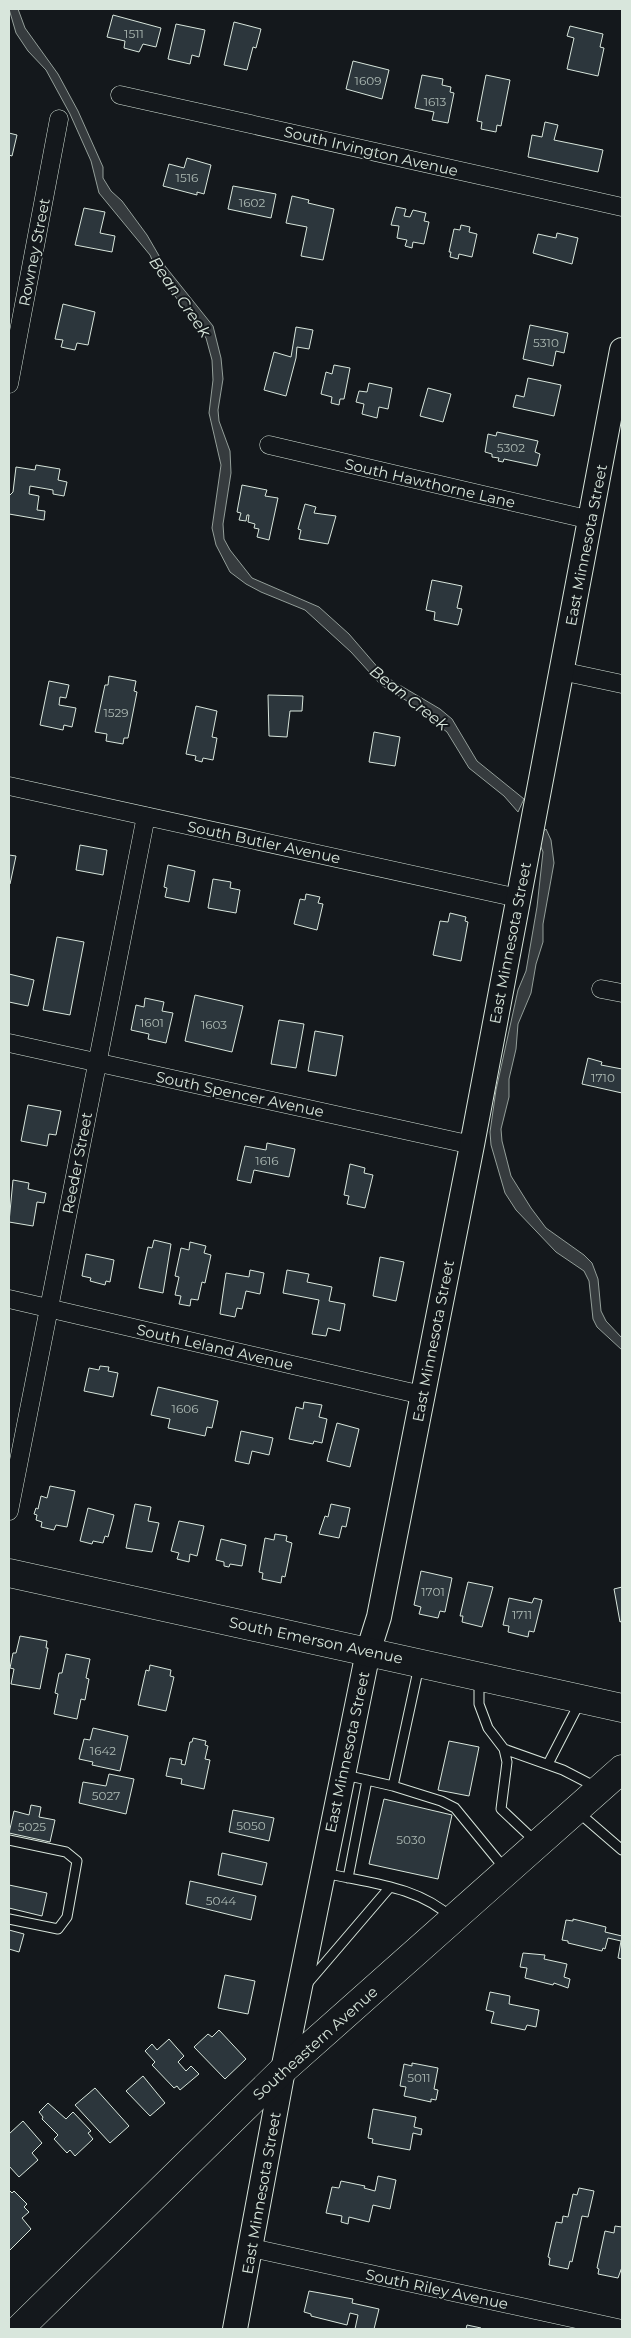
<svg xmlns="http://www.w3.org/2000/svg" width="631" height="2338" viewBox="0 0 631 2338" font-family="Montserrat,sans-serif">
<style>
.water{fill:#363b3e;stroke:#939e99}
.building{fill:#2c363c;stroke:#d8e6dc}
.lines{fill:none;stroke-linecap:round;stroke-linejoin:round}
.lane-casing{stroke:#d8e6dc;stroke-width:11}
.street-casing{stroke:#d8e6dc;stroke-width:19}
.secondary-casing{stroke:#d8e6dc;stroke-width:26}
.primary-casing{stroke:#d8e6dc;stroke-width:29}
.lane{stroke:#14181c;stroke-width:9}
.street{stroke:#14181c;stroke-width:18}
.secondary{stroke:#14181c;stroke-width:24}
.primary{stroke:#14181c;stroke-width:28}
.labels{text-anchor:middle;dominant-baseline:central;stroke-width:4;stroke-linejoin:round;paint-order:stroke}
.number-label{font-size:12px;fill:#adbab4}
.street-label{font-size:15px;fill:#d8e6dc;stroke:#14181c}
.water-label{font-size:16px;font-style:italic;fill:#d8e6dc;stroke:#14181c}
</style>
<rect width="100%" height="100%" fill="#14181c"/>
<path class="water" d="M9 9H18L25 28 58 74 78 111 103 167V178L111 191 122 201 147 235 165 266 213 326 221 358 223 379 218 410 219 421 230 451 231 473 223 524 224 539 230 550 252 578 319 607 349 634 386 677 440 709 452 719 477 761 524 799 518 812 504 796 469 768 447 732 407 701 381 685 351 652 305 610 261 592 246 584 230 572 216 545 212 528 221 465 209 413 213 380 212 360 206 338 158 273 150 255 99 193 91 161 70 114 46 70 28 51 16 33Z
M546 829 551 840 554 863 543 924V942L536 964 531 993 518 1024 516 1049 509 1079V1097L501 1129 502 1141 511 1176 531 1208 546 1228 584 1255 592 1263 598 1279 601 1311 606 1321 622 1338V1350L597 1327 593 1319 589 1281 584 1271 556 1252 516 1210 505 1193 491 1145 490 1132 496 1090 518 990 526 971 537 907 543 852 537 837Z"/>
<path class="building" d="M113 15 161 28 156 47 143 44 139 52 124 48 125 41 107 37Z
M234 22 261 29 256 48 253 47 247 70 224 65Z
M176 24 205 30 199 57 192 55 190 64 168 59Z
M570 26 603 34 600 47 604 48 598 76 567 69 574 38 567 36Z
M353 61 389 70 382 99 346 89Z
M422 75 443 79 442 85 451 87 450 92 454 93 448 123 432 120 434 112 415 108Z
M486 75 510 80 501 126 497 125 496 132 481 129 482 122 477 121Z
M545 122 558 125 554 140 603 150 598 172 528 157 532 135 542 137Z
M9 133 17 135 12 156 9 155Z
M187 158 211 165 204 194 197 192V195L163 186 169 164 184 168Z
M233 186 276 194 271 218 228 209Z
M292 196 309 200 308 203 334 209 323 260 301 256 307 227 286 223Z
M396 207 406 209 404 216 410 217 413 210 426 213 424 221 429 222 424 244 413 242 412 248 405 246 407 240 397 238 399 226 391 225Z
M84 208 105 212 100 233 115 236 112 252 75 245Z
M461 225 470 227 469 232 477 234 472 257 459 254 458 259 450 257 451 252H449L454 229 460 230Z
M557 233 578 238 572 264 533 253 538 234 556 238Z
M63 304 95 312 88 345 77 343 75 350 61 347 63 340 55 339Z
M530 325 568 333 564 353 556 351 553 366 523 359Z
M296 327 313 330 309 349 297 347 296 358 286 396 264 390 274 352 291 357Z
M334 365 350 368 344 399H340L339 405 331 403 332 397 321 394 326 372 332 374Z
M528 378 561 385 554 416 513 407 516 395 524 397Z
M369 383 392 388 388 409 379 407 377 418 362 414 364 404 356 402 359 391 367 392Z
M428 388 451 394 443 422 420 416Z
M497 432 538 441 535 452 540 454 537 466 504 459 503 462 498 461 499 458 492 457V454L485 452 488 434 496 436Z
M36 465 60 469 58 480 67 482 64 496 53 494V490L30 486 29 494 39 496 37 510 45 511 44 520 9 514V496L13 492 16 467 35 470Z
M242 485 267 490 265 496 278 498 269 540 257 537 259 529 254 528 255 524 248 522 249 515H247L246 521 239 520 241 513 237 512Z
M305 504 316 507 314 513 336 516 328 544 299 539 301 530 298 529Z
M432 580 462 586 457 608 462 609 458 625 434 620 435 612 426 610Z
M109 676 136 681 134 691 137 692 128 738H124L123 744 106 741 107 734 95 732 105 685H108Z
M49 681 69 685 66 698 60 697 59 705 76 708 72 727 64 725 63 730 40 725Z
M268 695 303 696 302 711H290L287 737 269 736Z
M196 706 217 711 212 737 217 738 213 760 203 758 202 762 195 760 196 756 186 754Z
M374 732 400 737 395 766 369 762Z
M80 845 107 850 103 875 76 870Z
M9 855 16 856 10 884H9Z
M168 865 195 871 189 902 165 897 167 888 164 887Z
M213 879 231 882 230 888 240 890 236 913 208 908Z
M306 894 320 897 318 903 323 904 317 930 294 924 300 899 305 900Z
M450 913 466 917 465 921 468 922 461 961 433 955 440 921 448 922Z
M57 937 84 942 70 1015 43 1010Z
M9 974 34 980 28 1006 9 1002Z
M195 995 243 1006 232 1052 185 1041Z
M145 998 164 1002 162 1011 173 1013 166 1043 148 1039 149 1034 131 1030 136 1005 144 1007Z
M279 1020 304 1024 296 1068 271 1064Z
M315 1031 343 1036 336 1076 308 1071Z
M588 1058 602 1062 601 1065 622 1069V1093L582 1084Z
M28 1105 61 1111 56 1135 49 1134 47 1146 21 1141Z
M267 1143 295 1149 289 1177 254 1170 251 1183 237 1180 245 1146 266 1150Z
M350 1164 365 1168 364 1173 373 1175 365 1208 347 1204 349 1196 344 1195Z
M13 1180 29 1183 28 1189 46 1193 44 1203 37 1202 33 1226 9 1222Z
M154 1240 171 1244 163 1293 139 1288 148 1247 152 1248Z
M190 1242 206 1246 204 1253 211 1255 205 1283 202 1282 198 1300 191 1299 190 1306 179 1304 181 1296 175 1295 179 1277 175 1276 181 1248 189 1250Z
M86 1254 114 1260 110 1282 106 1281 105 1285 90 1281 91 1278 82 1276Z
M380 1257 404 1262 396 1301 373 1296Z
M250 1270 264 1273 260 1294 246 1291 242 1309 237 1308 235 1317 220 1314 226 1273 249 1277Z
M287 1270 309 1274 307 1282 332 1287 329 1301 345 1304 340 1331 328 1328 326 1336 312 1334 319 1300 283 1293Z
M100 1366 109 1367 108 1371 118 1373 113 1397 84 1391 89 1368 99 1370Z
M158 1387 218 1401 212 1428 207 1427 205 1436 168 1428 170 1419 151 1415Z
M304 1402 322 1405 319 1417 327 1419 322 1443 314 1441 313 1444 289 1439 296 1407 303 1409Z
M337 1423 359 1429 350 1467 327 1461Z
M241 1431 273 1438 269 1455 252 1451 249 1464 235 1461Z
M50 1486 75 1491 67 1527 56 1525 54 1530 41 1527 42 1522 36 1520 37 1515 34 1514 36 1508 38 1509 41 1496 47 1498Z
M135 1504 151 1507 148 1521 159 1523 152 1552 126 1548Z
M331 1504 350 1508 346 1527 342 1526 339 1538 319 1534 325 1516 328 1517Z
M88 1508 114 1515 108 1537 105 1536 103 1543 93 1541 92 1544 80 1541Z
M179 1521 204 1526 197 1556 190 1554 189 1562 177 1559 179 1553 171 1551Z
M275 1534 287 1536 286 1541 292 1543 285 1577 282 1576 281 1583 262 1579 263 1573 259 1572 265 1538 274 1540Z
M221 1539 246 1545 242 1566 230 1564 229 1567 224 1566V1562L216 1560Z
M421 1571 452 1578 445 1612 440 1611 438 1618 419 1614 421 1607 414 1605Z
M468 1582 493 1587 482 1627 462 1622 463 1616H460Z
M622 1587V1621L620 1622 614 1589Z
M509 1598 532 1603 534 1598 542 1600 534 1632 529 1631 528 1637 508 1632 509 1626 503 1625Z
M20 1636 47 1641 46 1648H48L40 1689 11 1684 14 1669 10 1668 13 1653H16Z
M66 1654 90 1659 86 1678 89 1679 85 1700 81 1699 77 1719 54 1714 58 1694 55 1693 59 1673H62Z
M150 1665 171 1670 170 1676 174 1677 166 1711 138 1705 146 1670 149 1671Z
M93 1728 128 1736 120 1771 92 1765 93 1762 79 1759 84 1739 90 1740Z
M193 1738 206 1741 205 1745 208 1746 205 1759 210 1760 204 1789 181 1784 182 1779 166 1776 170 1758 182 1760 181 1764 185 1765 190 1742H192Z
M449 1741 479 1747 469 1796 438 1790Z
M109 1774 134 1779 126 1814 79 1803 83 1782 106 1786Z
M384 1799 452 1815 438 1879 369 1864Z
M31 1805 41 1807 39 1817 55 1820 50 1842 9 1833 14 1811 29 1815Z
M233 1810 274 1818 269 1841 229 1832Z
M222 1853 267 1863 262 1885 218 1875Z
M190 1881 256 1896 251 1920 186 1904Z
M9 1885 47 1893 42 1916 9 1908Z
M573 1919 606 1927 605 1932 622 1936V1959L618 1958 621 1941 608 1938 605 1949 603 1948 602 1951 568 1943V1941L562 1940 566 1920 573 1921Z
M9 1930 24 1934 19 1952 9 1949Z
M523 1953 545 1955 544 1959 567 1964 564 1977 570 1979 568 1988 554 1983 553 1985 525 1978 527 1968 520 1967Z
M225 1975 255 1981 248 2014 218 2008Z
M490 1992 510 1996 509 2004 539 2010 536 2027 527 2025 525 2030 491 2023 494 2012 486 2010Z
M219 2030 246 2059 225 2079 194 2047 208 2034 212 2037Z
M169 2039 184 2056 178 2062 186 2071 191 2066 199 2074 180 2090 177 2086 174 2088 152 2065 155 2062 145 2051 152 2044 157 2050Z
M412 2063 438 2068 434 2089 438 2090 436 2100 431 2099V2102L404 2096 406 2087 400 2086 404 2064 412 2066Z
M143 2076 165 2103 150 2116 126 2091Z
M95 2088 129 2126 110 2143 75 2105Z
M48 2103 66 2119 73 2112 91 2131 88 2133 93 2139 75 2156 70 2150 67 2153 54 2139 58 2135 42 2119 43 2117 39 2112Z
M373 2109 416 2117 414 2127 422 2129 421 2135 413 2133 410 2150 372 2143 373 2139 368 2138Z
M23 2121 42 2143 32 2153 38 2160 19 2177 9 2166V2134Z
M378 2176 396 2180 390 2209 373 2205 369 2222 349 2217 348 2224 341 2222 342 2216 326 2213 332 2187 339 2188 341 2181 365 2186 364 2188 375 2191Z
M579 2188 594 2191 588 2217 582 2216 572 2262 570 2261 568 2269 549 2265 550 2258 548 2257 556 2222 562 2223 563 2216 568 2217 573 2194 577 2195Z
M9 2190 12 2193 14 2191 27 2204 24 2207 29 2212 22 2218 31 2229 9 2251Z
M615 2226 622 2227V2267L618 2278 598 2274 599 2269 597 2268 605 2231 614 2233Z
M309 2291 353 2299 352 2303 379 2309 374 2329H355L358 2315 350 2313 347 2325 311 2316V2314L304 2312Z
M467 2325 481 2328V2329H466Z"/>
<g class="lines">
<g class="lane-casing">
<path id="lane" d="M479 1680V1704L488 1728 504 1749 507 1762 501 1809 536 1842
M504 1749 563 1770 596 1787
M548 1764 580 1702
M345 1775 393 1786 419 1666
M393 1786 441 1801 455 1808 505 1869
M578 1812 622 1850
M9 1840 66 1852 77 1861 67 1917 58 1929 9 1919
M325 1873C368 1883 418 1886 452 1918
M348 1878 367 1780
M307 1984 390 1887"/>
</g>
<g class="street-casing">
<path id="street" d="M120 95 622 207
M9 384 59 119
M269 445 591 520
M561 671 622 684
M9 786 518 898
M601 989 622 993
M9 1043 472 1145
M9 1299 422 1395
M9 1511 146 816
M252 2248 622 2329"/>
</g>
<g class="secondary-casing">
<path id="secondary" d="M235 2329 283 2070 368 1652 379 1617 472 1145 622 350"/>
</g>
<g class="primary-casing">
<path id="primary" d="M9 1573 622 1708
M19 2329 283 2070 622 1769"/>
</g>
<use href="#lane" class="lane"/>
<use href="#street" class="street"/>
<use href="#secondary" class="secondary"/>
<use href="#primary" class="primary"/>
</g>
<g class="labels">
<g class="number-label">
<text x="134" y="33">1511</text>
<text x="368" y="80">1609</text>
<text x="435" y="101">1613</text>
<text x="187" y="177">1516</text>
<text x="252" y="202">1602</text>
<text x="546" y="342">5310</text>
<text x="511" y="447">5302</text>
<text x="116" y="712">1529</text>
<text x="152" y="1022">1601</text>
<text x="214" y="1024">1603</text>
<text x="603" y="1077">1710</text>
<text x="267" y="1160">1616</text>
<text x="185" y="1408">1606</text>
<text x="433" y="1591">1701</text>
<text x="522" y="1614">1711</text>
<text x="103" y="1750">1642</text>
<text x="106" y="1795">5027</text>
<text x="251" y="1825">5050</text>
<text x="32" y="1826">5025</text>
<text x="411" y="1839">5030</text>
<text x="221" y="1900">5044</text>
<text x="419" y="2077">5011</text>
</g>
<g class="street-label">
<text transform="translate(371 151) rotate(13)">South Irvington Avenue</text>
<text transform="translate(34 252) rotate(-79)">Rowney Street</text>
<text transform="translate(430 483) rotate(13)">South Hawthorne Lane</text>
<text transform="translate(586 545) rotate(-79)">East Minnesota Street</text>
<text transform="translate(264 842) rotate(12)">South Butler Avenue</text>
<text transform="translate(510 943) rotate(-79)">East Minnesota Street</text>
<text transform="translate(240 1094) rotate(12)">South Spencer Avenue</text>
<text transform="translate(77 1163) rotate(-79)">Reeder Street</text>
<text transform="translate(433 1341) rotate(-79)">East Minnesota Street</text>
<text transform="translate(215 1347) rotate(13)">South Leland Avenue</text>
<text transform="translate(316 1640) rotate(12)">South Emerson Avenue</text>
<text transform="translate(347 1752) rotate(-78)">East Minnesota Street</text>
<text transform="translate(315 2043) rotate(-42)">Southeastern Avenue</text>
<text transform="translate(261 2193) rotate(-80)">East Minnesota Street</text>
<text transform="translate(437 2289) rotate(12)">South Riley Avenue</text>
</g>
<g class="water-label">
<text transform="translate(180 297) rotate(55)">Bean Creek</text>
<text transform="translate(409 698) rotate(38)">Bean Creek</text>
</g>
</g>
<rect width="631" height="2338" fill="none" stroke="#d8e6dc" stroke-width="20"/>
</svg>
